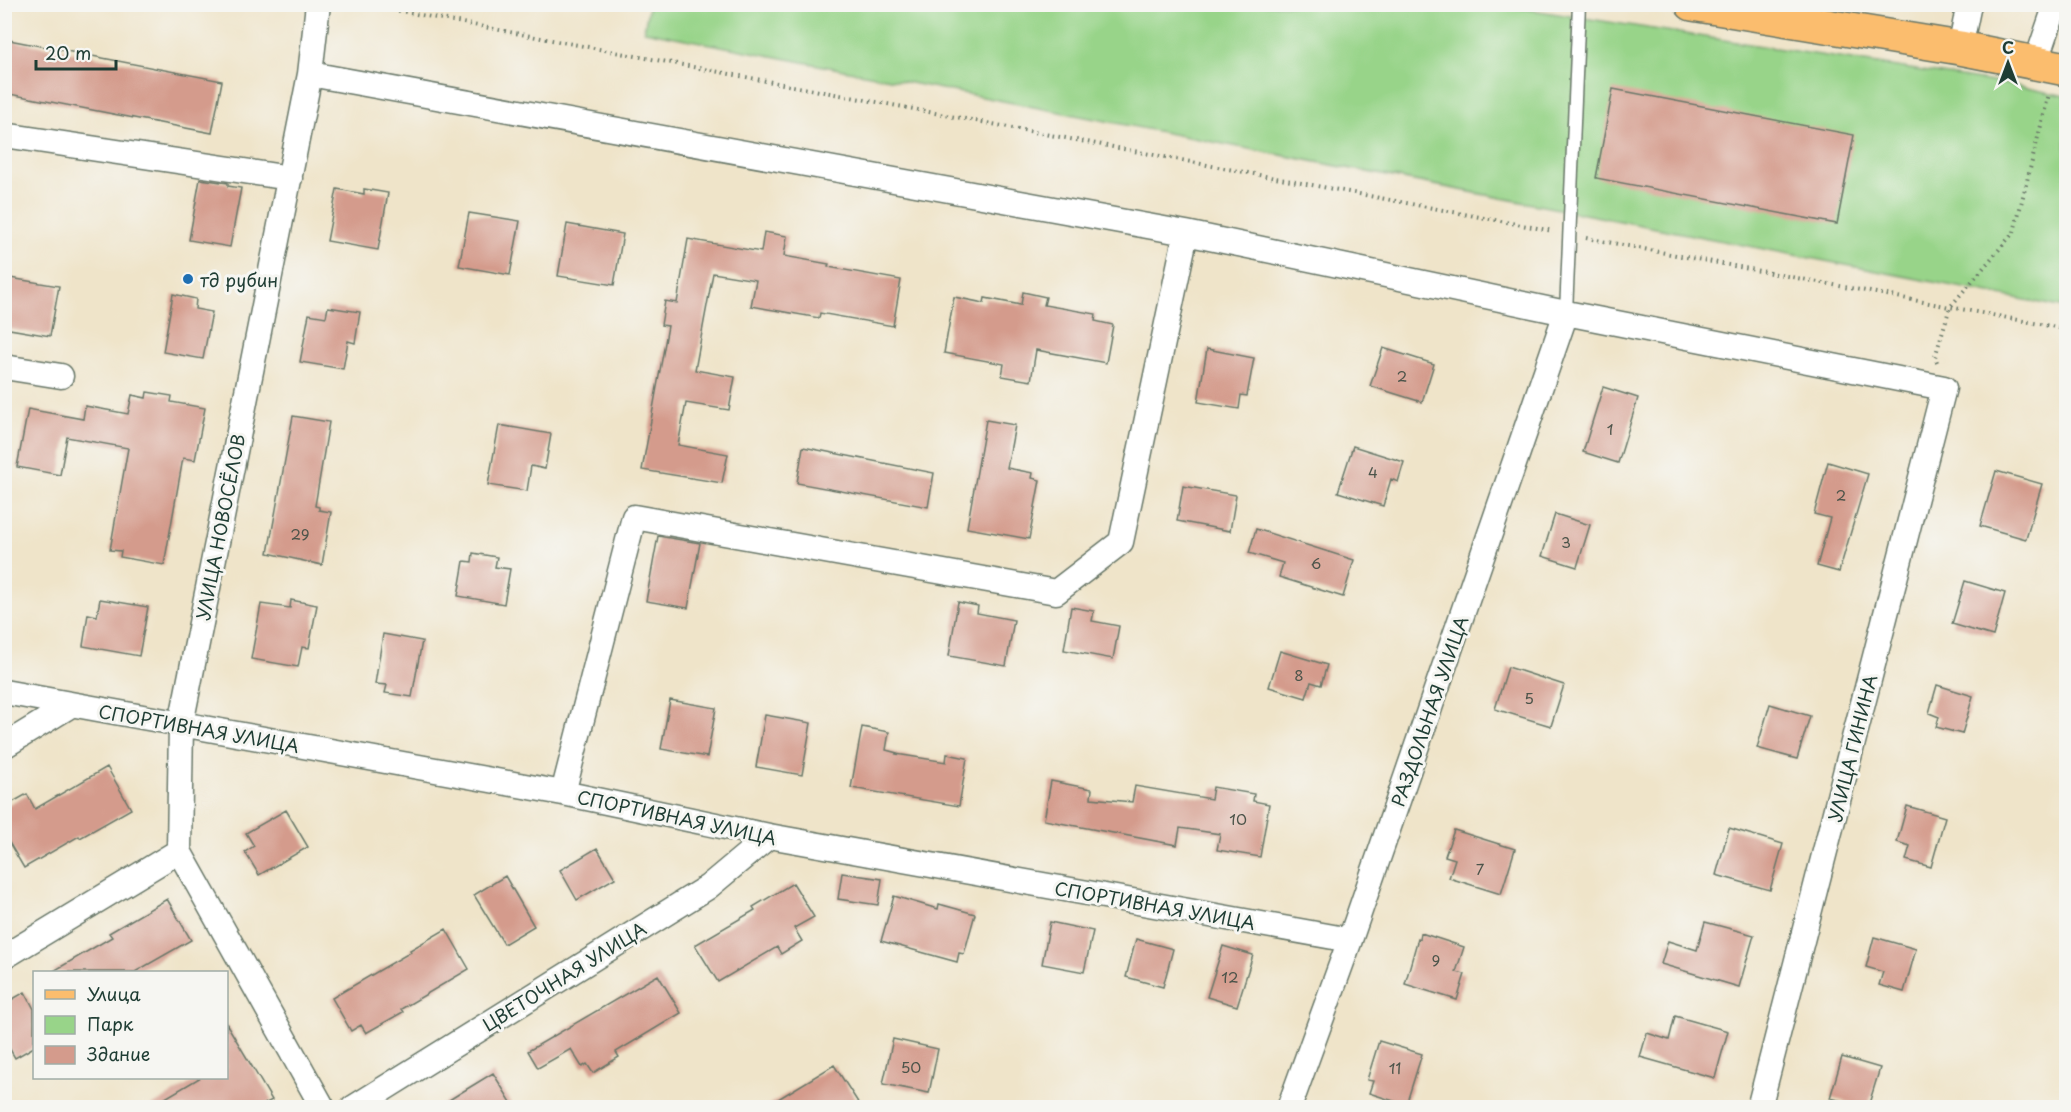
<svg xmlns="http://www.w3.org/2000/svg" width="2071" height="1112" viewBox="0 0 2071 1112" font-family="'Playpen Sans',sans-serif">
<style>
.green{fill:#98d489;stroke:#5c885e;stroke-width:1.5}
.building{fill:#d49b8c}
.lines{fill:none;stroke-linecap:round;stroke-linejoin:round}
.lane-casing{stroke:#687768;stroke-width:15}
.street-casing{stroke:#687768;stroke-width:27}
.primary-casing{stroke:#687768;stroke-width:36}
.path{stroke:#687768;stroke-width:4;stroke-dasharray:1.5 4.5;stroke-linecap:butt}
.lane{stroke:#fff;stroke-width:12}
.street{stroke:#fff;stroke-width:24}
.primary{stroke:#fbbd6e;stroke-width:33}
.poi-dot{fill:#1f6fb2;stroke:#f6f6f2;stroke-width:2}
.labels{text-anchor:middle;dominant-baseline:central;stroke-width:6;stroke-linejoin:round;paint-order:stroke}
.number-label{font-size:15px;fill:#4c544a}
.poi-label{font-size:18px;fill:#1f3d34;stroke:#f6f6f2;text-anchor:start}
.street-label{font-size:18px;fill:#1f3d34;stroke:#f6f6f2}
</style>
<rect width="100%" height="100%" fill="#f6f6f2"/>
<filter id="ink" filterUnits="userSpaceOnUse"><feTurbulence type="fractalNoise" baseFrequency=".0167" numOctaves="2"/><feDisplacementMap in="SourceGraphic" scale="12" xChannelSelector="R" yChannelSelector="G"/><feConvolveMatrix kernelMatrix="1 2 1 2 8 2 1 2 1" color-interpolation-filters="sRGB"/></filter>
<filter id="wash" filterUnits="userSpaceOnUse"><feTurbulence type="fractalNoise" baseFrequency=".008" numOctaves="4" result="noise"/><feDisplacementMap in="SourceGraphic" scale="24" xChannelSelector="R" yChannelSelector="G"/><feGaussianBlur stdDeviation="1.35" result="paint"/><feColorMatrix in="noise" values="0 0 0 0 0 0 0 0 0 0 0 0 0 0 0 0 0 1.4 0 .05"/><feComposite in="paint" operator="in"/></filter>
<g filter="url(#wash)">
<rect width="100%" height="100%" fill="#efe4c9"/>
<path class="green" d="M649 4 1500 5 2012 85 2066 96V308L644 31Z"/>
<g id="blocks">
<path class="building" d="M4 39 222 81 212 133 4 93Z
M1613 89 1854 135 1837 224 1596 178Z
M200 179 228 183V186L241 188 230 247 189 240Z
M337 189 364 194V189L388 193 378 250 327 241Z
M469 213 520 221 510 275 459 266Z
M567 224 623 234 614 285 558 276Z
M764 232 787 236 784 256 829 264 828 267 901 280 893 326 820 313 819 318 751 306 756 280 713 273 695 370 735 377 729 410 686 403 678 445 728 454 722 483 642 470 668 326 661 325 665 301 677 303 688 239 761 252Z
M10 278 59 286 50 336 4 328V310Z
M1023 292 1046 297 1044 305 1096 314 1095 321 1113 325 1106 363 1036 350 1031 381 1002 376 1004 364 944 353 954 297 984 303 985 298 1021 305Z
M173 294 196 299 195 309 212 312 203 359 163 352Z
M328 307 360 312 355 343 348 341 343 369 300 362 309 314 326 317Z
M1383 348 1434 364 1422 402 1370 386Z
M1207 349 1254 358 1247 396 1241 395 1239 409 1198 402Z
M1603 387 1638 398 1618 463 1583 452Z
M147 392 172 396 171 402 205 408 195 460 183 458 164 565 120 557 121 551 110 550 128 448 67 437 60 475 17 467 28 409 83 419 85 406 128 414 132 395 146 398Z
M293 416 329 422 315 506 319 507V510L331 512 322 565 268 553Z
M986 420 1015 425 1007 468 1033 473 1032 478 1040 480 1029 539 967 528Z
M499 425 551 434 545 469 531 466 527 491 488 485Z
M1353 446 1404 462 1398 482 1391 479 1383 506 1338 492Z
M803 447 934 473 928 507 797 483Z
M1828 462 1868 474 1839 572 1817 566 1830 518 1814 514Z
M1996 471 2042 484 2026 539 1980 526Z
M1183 486 1236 495 1230 531 1177 521Z
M1555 514 1590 525 1577 567 1542 556Z
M1256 529 1354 560 1343 597 1279 577 1283 563 1249 553Z
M658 536 700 543 688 608 646 601Z
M473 553 497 557 495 567 510 569 504 604 458 596 464 561 472 562Z
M1965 581 2005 593 1993 636 1952 624Z
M100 599 148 607 139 656 83 646 88 614 97 616Z
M291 600 317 605 309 648 302 647 298 667 251 659 261 604 290 608Z
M958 602 978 606 977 613 1014 620 1006 666 949 656Z
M1071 607 1094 611 1092 621 1119 626 1113 659 1064 650Z
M383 634 422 641 412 697 385 693 387 685 375 684Z
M1280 651 1327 665 1321 685 1311 682 1306 698 1269 687Z
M1508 667 1564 685 1551 726 1495 709Z
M1937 685 1973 696 1962 734 1936 727 1939 717 1929 713Z
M670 700 716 708 707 757 661 749Z
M1770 704 1810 716 1797 759 1757 748Z
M765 715 811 723 802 775 756 767Z
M862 727 889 732 886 750 897 753 896 754 946 762 947 754 967 758 959 806 851 788Z
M107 767 131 809 80 838 79 836 24 868 4 834V807L27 794 35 809Z
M1051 781 1092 789 1091 798 1132 802 1135 786 1211 799 1213 787 1254 794 1253 801 1269 804 1260 857 1217 850 1220 834 1180 828 1177 845 1044 820Z
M1907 806 1945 817 1931 867 1906 860 1910 846 1897 842Z
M286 810 308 847 259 875 245 852 254 846 246 833Z
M1729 828 1783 844 1770 890 1716 875Z
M1454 830 1515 849 1501 894 1449 878 1455 859 1445 856Z
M597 848 615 878 577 900 560 870Z
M842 873 882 879 878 905 838 899Z
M505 876 534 926 504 944 474 895Z
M793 883 814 917 794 928 802 941 781 954 777 947 718 982 695 945 755 910 753 907Z
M894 896 938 909 939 904 975 914 964 954 959 953 957 962 881 941Z
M167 899 191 940 135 972H52L112 937 109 933Z
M1050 922 1093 931 1084 972 1042 964Z
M1705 922 1754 935 1739 987 1661 964 1668 941 1697 950Z
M446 929 469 969 401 1009 403 1012 366 1033 361 1025 351 1031 332 998 411 952 410 950Z
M1421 933 1464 947 1456 972 1465 974 1457 1000 1405 984 1418 938 1420 939Z
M1874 937 1916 949 1904 992 1879 985 1883 972 1866 967Z
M1136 939 1173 949 1163 987 1126 977Z
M1223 946 1253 955 1237 1006 1207 997Z
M658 975 681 1013 616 1052 619 1057 593 1073 587 1064 582 1067 571 1049 538 1068 528 1051Z
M25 992 34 1009V1047L15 1058 4 1039V1004Z
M1675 1016 1728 1031 1715 1078 1640 1057 1647 1033 1669 1040Z
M226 1023 272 1100 259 1107H150L201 1077H226Z
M893 1039 938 1049 929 1093 883 1084Z
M1379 1041 1422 1054 1406 1105 1369 1093 1373 1081 1367 1080Z
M1842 1057 1880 1068 1868 1107 1830 1098Z
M834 1065 861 1107H765Z
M493 1073 514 1107H438L462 1092Z"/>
</g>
</g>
<g filter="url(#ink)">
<use href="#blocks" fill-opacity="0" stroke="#687768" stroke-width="1.5"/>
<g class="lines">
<g class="lane-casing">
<path id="lane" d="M1566 313 1579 4"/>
</g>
<g class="street-casing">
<path id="street" d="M1960 48 1969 4
M2036 63 2056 4
M310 74 1186 233 1566 313 1944 388 1759 1108
M4 135 290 178
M4 367 61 376
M4 692 563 793 769 836 1350 940
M4 746 71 705
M563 793 634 517 1056 592 1121 542 1186 233
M179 851 323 1108
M4 957 179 851 181 724 310 74 318 4
M353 1108 708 887 769 836
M1289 1108 1350 940 1566 313"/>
</g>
<g class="primary-casing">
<path id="primary" d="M1692 4 1960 48 2066 69"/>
</g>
<path class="path" d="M363 4 1553 231
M1586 238 2066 329
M1937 362 1935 357 1950 307 2014 232 2049 94"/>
<use href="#lane" class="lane"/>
<use href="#street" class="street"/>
<use href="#primary" class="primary"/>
</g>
</g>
<circle class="poi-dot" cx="188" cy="279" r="6"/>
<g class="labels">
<g class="number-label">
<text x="1402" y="375">2</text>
<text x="1610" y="428">1</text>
<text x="1373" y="471">4</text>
<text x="1841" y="494">2</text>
<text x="300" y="533">29</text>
<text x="1566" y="541">3</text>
<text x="1316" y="562">6</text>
<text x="1299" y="674">8</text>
<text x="1529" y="697">5</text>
<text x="1238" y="818">10</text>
<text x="1480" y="868">7</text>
<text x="1436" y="959">9</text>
<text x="1230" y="976">12</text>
<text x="911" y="1066">50</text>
<text x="1395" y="1067">11</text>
</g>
<g class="poi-label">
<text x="200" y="279">тд рубин</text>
</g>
<g class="street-label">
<text transform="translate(220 527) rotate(-79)">УЛИЦА НОВОСЁЛОВ</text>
<text transform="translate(1429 711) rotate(-71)">РАЗДОЛЬНАЯ УЛИЦА</text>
<text transform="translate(199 728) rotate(10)">СПОРТИВНАЯ УЛИЦА</text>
<text transform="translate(1852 748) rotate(-76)">УЛИЦА ГИНИНА</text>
<text transform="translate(677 817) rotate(12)">СПОРТИВНАЯ УЛИЦА</text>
<text transform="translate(1155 905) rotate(10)">СПОРТИВНАЯ УЛИЦА</text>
<text transform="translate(564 976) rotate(-32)">ЦВЕТОЧНАЯ УЛИЦА</text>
</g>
</g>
<rect width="2071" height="1112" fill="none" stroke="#f6f6f2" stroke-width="24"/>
<rect x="33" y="971" width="195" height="108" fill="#f6f6f2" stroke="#a0aca6" stroke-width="1.5"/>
<rect x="45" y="990" width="30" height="9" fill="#fbbd6e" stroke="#a0aca6" stroke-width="1.5"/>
<text x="87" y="1001" font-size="18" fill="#1f3d34">Улица</text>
<rect x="45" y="1016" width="30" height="18" fill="#98d489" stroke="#a0aca6" stroke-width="1.5"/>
<text x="87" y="1031" font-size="18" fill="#1f3d34">Парк</text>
<rect x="45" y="1046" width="30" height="18" fill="#d49b8c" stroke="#a0aca6" stroke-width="1.5"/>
<text x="87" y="1061" font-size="18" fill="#1f3d34">Здание</text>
<g transform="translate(2008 63)" stroke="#f6f6f2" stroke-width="4.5" paint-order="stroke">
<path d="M0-4.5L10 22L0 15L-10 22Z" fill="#1f3d34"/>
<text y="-9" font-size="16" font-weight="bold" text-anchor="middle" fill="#1f3d34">С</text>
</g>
<path d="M36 60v9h80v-9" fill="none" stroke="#1f3d34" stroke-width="3"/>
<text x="45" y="60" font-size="18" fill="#1f3d34" stroke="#f6f6f2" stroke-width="4.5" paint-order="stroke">20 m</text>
</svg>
